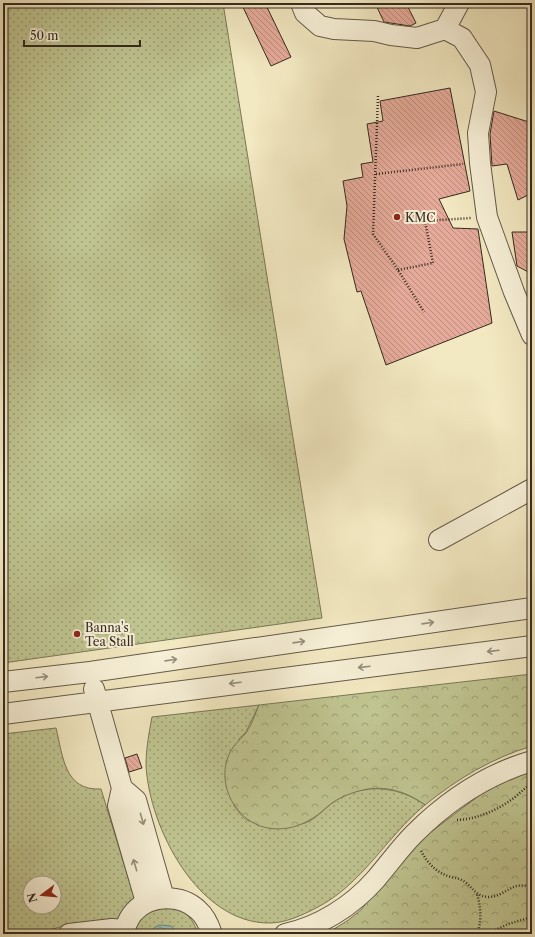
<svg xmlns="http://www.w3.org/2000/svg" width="535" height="937" viewBox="0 0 535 937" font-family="'Libre Caslon Text',serif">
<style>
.grass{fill:url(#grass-dots);stroke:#7a7758;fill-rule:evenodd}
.forest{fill:url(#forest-crowns);stroke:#7a7758}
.water{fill:url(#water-ripples);stroke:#72847a}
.building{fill:url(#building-back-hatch);stroke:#342a21}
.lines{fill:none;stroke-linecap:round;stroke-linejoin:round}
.minor-casing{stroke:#645a49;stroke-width:22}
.path{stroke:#342a21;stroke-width:2.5;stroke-dasharray:1 2;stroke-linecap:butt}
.minor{stroke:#f7f0d7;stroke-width:20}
.oneway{stroke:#968d7c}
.poi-dot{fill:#8f2418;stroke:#f7f0d7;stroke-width:1.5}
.labels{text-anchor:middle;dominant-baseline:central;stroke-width:4;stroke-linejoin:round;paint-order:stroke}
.poi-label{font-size:12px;fill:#342a21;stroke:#f7f0d7;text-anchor:start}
</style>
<defs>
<pattern id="grass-dots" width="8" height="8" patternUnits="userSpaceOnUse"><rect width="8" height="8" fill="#bfc490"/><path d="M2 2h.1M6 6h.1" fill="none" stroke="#9c9f75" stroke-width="1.8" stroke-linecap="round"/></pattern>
<pattern id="forest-crowns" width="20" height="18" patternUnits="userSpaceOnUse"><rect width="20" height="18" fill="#bfc490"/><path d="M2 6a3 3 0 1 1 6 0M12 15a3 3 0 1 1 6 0" fill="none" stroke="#9c9f75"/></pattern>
<pattern id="water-ripples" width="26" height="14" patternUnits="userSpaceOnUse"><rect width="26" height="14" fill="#9bc0b5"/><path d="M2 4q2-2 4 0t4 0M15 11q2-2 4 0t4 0" fill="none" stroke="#7f9c93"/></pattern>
<pattern id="building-back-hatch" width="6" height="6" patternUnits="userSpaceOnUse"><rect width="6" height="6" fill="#e5aa99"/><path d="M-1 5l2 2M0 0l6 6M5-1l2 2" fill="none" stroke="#ba8b7c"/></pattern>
</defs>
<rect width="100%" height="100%" fill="#f2e8c1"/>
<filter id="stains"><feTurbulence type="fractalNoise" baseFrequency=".005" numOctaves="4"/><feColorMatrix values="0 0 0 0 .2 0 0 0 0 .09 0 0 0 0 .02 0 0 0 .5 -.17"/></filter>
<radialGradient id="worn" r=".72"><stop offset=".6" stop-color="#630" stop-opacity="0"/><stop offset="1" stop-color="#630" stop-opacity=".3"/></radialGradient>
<path class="grass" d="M3 3H223L322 618 3 663Z
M259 705 246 732 239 739 234 806C238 810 243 819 249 821 253 822 297 825 301 824 313 822 322 811 331 804 360 782 397 785 425 805 386 837 362 885 316 908 303 915 285 923 270 923 198 924 149 827 146 765 146 749 149 733 152 717Z
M56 728C63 756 64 791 101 789L135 900 122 922 80 923 60 927 34 934H3V734ZM30 883H54V907H30Z
M155 907C162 908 172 907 178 909 189 913 195 924 198 934H130L136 919Z"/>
<path class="forest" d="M532 674V746C492 758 457 779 425 805 409 793 389 786 368 789 356 791 342 796 332 803 325 808 320 814 313 818 287 835 253 833 235 806 225 792 222 773 228 757 232 746 239 741 246 733 252 725 255 714 259 705Z
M532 769V934H326L347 921 361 910 391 870 427 835 485 791Z"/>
<path class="water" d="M160 925 171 926 179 934H149L155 927Z"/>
<path class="building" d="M241 3H265L291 57 271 66Z
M375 3H406L416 23 410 26 384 22Z
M450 88 470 191 439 199 453 228 478 229 492 323 386 365 361 291 357 292 344 239 347 206 343 181 363 177 361 164 373 162 367 124 383 121 380 101Z
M494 111 532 123V193L518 200 507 164 492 166 490 134Z
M512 232H530L532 255V274L517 266Z
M137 754 142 768 129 772 125 758Z"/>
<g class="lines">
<g class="minor-casing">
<path id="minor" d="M301 3 305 13 320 26 334 29 374 31 391 35 417 38 445 29 462 38 480 65 486 92 478 133 480 163 487 217 514 292 532 335
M445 29 459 3
M439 540 532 489
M3 682 90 672 532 608
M94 689 122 788 118 806 146 902
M3 714 532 646
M122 788 136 800 164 898
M69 934 112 929 124 930
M123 934C126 926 128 918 134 912 150 894 181 894 198 910 205 916 209 925 212 934
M285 934C319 927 352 906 375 880 388 865 400 848 414 834 447 801 488 774 532 761"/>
</g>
<path class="path" d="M378 96 373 234 398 270 424 312
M376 174 463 164
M398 270 433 263 425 221 471 218
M457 820C478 819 498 810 515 797 521 792 526 787 532 783
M421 851C428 864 437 873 451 877 456 878 461 879 465 882 474 889 476 896 488 897 506 897 512 879 532 888
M477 934C482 920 481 908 477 894
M487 934 508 924 532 917
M529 934 532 932"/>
<use href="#minor" class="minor"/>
</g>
<defs><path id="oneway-shaft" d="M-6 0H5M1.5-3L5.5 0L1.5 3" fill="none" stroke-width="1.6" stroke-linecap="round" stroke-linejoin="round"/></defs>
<g class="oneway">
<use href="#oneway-shaft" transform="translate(428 623) rotate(-8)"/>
<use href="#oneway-shaft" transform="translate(299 642) rotate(-8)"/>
<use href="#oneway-shaft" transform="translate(493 651) rotate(173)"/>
<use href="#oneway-shaft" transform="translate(171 660) rotate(-8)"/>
<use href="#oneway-shaft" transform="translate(364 667) rotate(173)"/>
<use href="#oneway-shaft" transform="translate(42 677) rotate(-7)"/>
<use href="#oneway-shaft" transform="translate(235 683) rotate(173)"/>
<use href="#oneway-shaft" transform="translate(142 819) rotate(74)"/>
<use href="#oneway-shaft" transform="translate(135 865) rotate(-106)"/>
</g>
<g class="poi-dot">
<circle cx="397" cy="217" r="4"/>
<circle cx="77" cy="634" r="4"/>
</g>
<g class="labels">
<g class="poi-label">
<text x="405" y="217">KMC</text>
<text x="85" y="627">Banna's<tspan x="85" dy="14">Tea Stall</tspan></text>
</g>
</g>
<rect width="535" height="937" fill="none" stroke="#f2e8c1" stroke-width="16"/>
<rect x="4" y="4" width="527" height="929" fill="none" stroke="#342a21" stroke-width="2"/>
<rect x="8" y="8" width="519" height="921" fill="none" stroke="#342a21"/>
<g transform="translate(42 895) rotate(254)"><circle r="19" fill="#f7f0d7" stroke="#a9a18e"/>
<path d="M0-3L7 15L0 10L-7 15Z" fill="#8f2418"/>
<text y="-6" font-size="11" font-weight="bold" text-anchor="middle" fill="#342a21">N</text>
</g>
<path d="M24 40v6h116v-6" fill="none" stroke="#342a21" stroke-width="2"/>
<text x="30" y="40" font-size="12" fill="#342a21" stroke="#f7f0d7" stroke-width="3" paint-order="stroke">50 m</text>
<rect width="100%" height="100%" filter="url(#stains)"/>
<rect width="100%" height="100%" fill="url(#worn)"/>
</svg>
